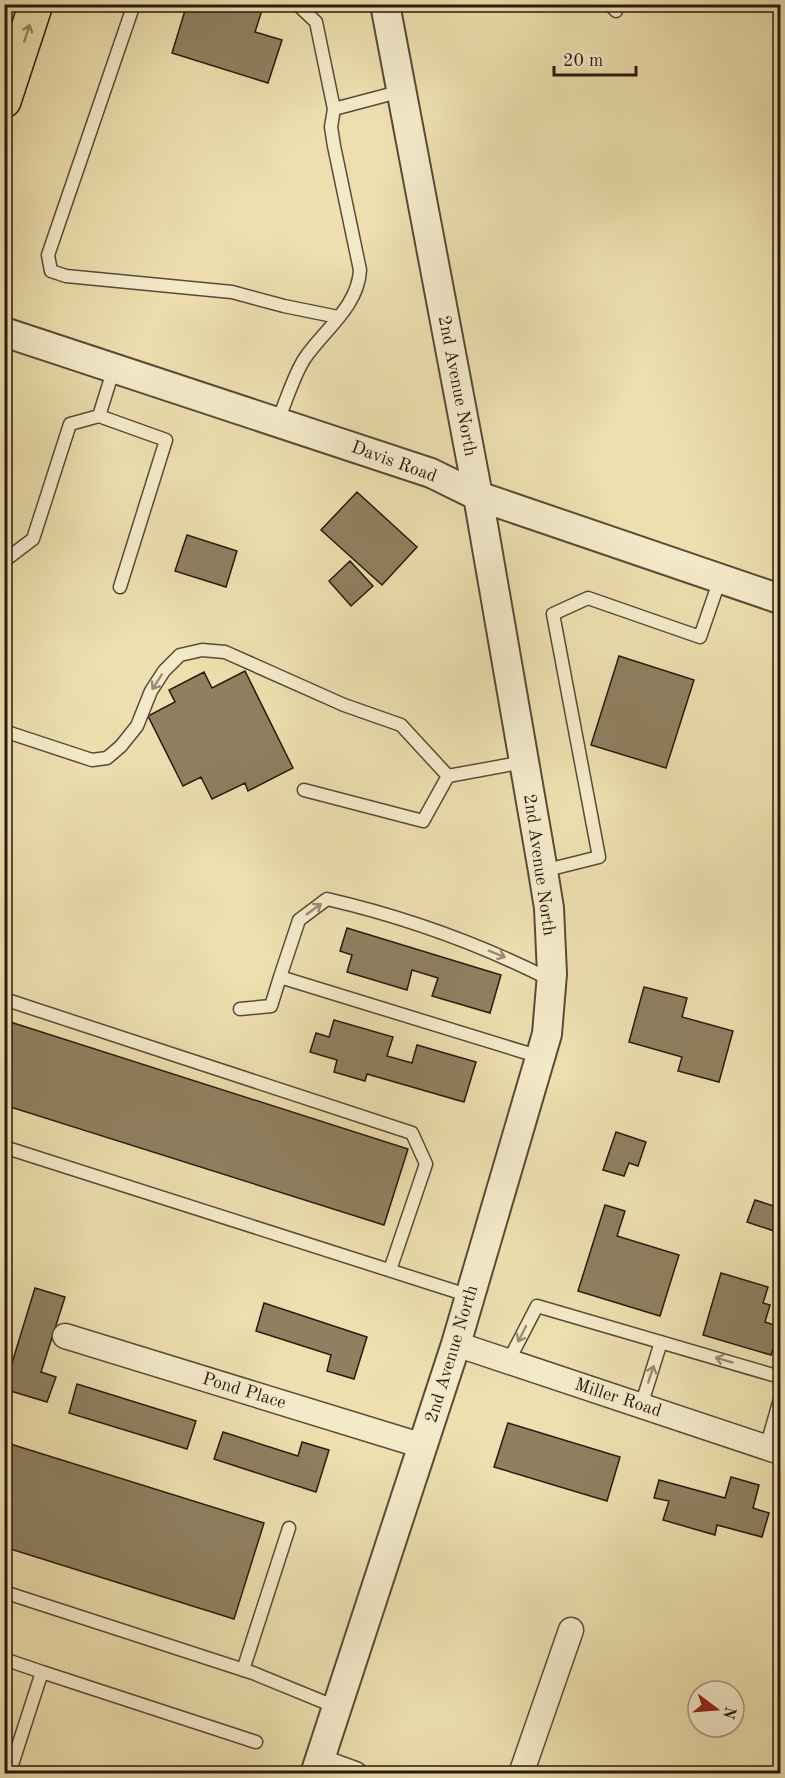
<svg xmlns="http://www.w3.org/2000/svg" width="785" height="1778" viewBox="0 0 785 1778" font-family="'Old Standard TT',serif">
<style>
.building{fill:#8f8061;stroke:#2a190e;stroke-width:1.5}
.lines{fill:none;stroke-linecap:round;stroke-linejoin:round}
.service-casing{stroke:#5b4a36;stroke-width:15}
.minor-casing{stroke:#5b4a36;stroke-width:27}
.tertiary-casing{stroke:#5b4a36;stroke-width:32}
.primary-casing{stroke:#2a190e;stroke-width:36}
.service{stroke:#f3eaca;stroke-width:12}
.minor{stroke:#f3eaca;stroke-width:24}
.tertiary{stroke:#f3eaca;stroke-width:28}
.primary{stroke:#eddfae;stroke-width:33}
.oneway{stroke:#958666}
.oneway2{stroke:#998c75}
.labels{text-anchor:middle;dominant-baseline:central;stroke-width:5;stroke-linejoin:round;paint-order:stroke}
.street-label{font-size:18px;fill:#2a190e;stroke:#f3eaca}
</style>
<rect width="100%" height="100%" fill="#eddfae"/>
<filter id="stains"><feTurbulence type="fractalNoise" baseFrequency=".00333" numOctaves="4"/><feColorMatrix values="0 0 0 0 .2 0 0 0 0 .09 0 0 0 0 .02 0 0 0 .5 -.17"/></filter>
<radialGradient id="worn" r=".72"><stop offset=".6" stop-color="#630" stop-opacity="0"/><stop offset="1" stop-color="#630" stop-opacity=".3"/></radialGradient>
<path class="building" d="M187 4H254L263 7 255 32 282 40 268 83 172 53Z
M357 492 417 547 382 585 321 530Z
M187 535 237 551 226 587 175 571Z
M350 561 373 586 351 606 329 581Z
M619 656 694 680 666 768 591 745Z
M245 671 293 768 248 791 245 783 212 799 201 777 183 786 148 716 175 702 169 690 204 672 212 688Z
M347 928 501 975 490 1013 432 996 438 978 412 970 407 990 347 972 352 955 340 951Z
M644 987 687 998 682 1017 733 1031 719 1082 678 1071 682 1057 629 1042Z
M4 1020 408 1149 384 1225 4 1105Z
M334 1020 393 1037 387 1056 412 1063 417 1045 476 1062 464 1102 367 1074 365 1081 334 1072 337 1060 310 1052 316 1033 329 1037Z
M616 1132 646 1142 638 1166 629 1163 624 1176 603 1170Z
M755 1200 780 1208 774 1231 747 1222Z
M605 1205 625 1211 617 1236 679 1255 660 1316 578 1291Z
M721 1273 768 1287 763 1303 770 1305 765 1322 780 1327 771 1355 703 1335Z
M35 1288 65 1297 41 1372 56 1377 47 1402 4 1389Z
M264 1303 367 1337 354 1379 327 1371 331 1355 256 1331Z
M77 1384 196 1421 187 1449 69 1413Z
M508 1423 620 1457 607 1501 494 1467Z
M223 1432 298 1456 302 1442 329 1450 316 1492 214 1459Z
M4 1442 264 1523 234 1619 4 1547Z
M731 1477 759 1485 753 1508 769 1513 762 1537 717 1525 715 1535 663 1520 669 1501 654 1498 659 1480 725 1498Z"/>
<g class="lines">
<g class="service-casing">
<path id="service" d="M134 4 48 255 51 271 66 276 232 292 284 306 338 317
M294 4 299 6 316 22 334 109 402 91
M609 4 616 11
M114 368 99 416 166 440 120 587
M277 422C286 403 293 376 305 358 324 330 358 307 360 270L334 146 331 127 334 109
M4 561 33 539 70 424 99 416
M4 731 92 760 107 758 121 746 137 726 151 691 164 671 180 655 202 650 225 652 344 705 401 725 448 776
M304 790 423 821 448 776 524 762
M543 871 599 857 553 614 588 598 700 637 720 579
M280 977 299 920 327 899C405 917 480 944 551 980
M4 999 412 1133 426 1164 390 1270
M240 1009 271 1006 280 977 540 1057
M4 1147 470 1296
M508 1362 537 1306 780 1377
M641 1406 661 1342
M766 1448 780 1399
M4 1592 253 1673 336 1707
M4 1659 42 1672 9 1774
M243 1670 289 1528
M42 1672 256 1742"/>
</g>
<g class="minor-casing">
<path id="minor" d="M65 1336 423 1446
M456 1344 780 1452
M319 1761 355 1774
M521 1774 571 1630"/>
</g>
<g class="tertiary-casing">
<path id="tertiary" d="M4 332 431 473 478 496 780 599
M315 1774 456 1344 547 1034 552 974 549 908 543 871 478 496 385 4"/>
</g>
<g class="primary-casing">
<path id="primary" d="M4 101 36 4"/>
</g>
<use href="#service" class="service"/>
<use href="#minor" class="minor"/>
<use href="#tertiary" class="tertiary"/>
<use href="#primary" class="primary"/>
</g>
<defs><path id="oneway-shaft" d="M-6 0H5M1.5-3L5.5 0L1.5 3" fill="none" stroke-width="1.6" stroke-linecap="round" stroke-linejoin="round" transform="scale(1.5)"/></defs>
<use class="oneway" href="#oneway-shaft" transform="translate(27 33) rotate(-72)"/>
<g class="oneway2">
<use href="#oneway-shaft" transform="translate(157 682) rotate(123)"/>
<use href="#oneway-shaft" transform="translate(314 909) rotate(-36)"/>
<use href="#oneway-shaft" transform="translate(497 954) rotate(22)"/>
<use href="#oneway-shaft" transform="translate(522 1334) rotate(117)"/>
<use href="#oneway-shaft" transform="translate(724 1360) rotate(-164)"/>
<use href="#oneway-shaft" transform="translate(651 1374) rotate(-72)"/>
</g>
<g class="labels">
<g class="street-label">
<text transform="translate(457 386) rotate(79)">2nd Avenue North</text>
<text transform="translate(394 462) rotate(20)">Davis Road</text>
<text transform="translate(539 865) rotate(82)">2nd Avenue North</text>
<text transform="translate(452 1354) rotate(-73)">2nd Avenue North</text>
<text transform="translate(244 1391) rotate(17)">Pond Place</text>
<text transform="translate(618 1398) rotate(18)">Miller Road</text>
</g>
</g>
<rect width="785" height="1778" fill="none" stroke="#eddfae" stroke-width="24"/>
<rect x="6" y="6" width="773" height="1766" fill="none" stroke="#2a190e" stroke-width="3"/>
<rect x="12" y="12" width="761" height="1754" fill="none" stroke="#2a190e" stroke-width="1.5"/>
<g transform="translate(716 1709) rotate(106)"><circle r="28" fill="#f3eaca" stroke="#a3967f" stroke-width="1.5"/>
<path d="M0-4.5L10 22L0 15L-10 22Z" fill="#8f2418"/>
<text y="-9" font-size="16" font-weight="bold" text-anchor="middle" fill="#2a190e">N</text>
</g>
<path d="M554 66v9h82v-9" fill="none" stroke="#2a190e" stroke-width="3"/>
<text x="563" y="66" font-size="18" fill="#2a190e" stroke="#f3eaca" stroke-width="4.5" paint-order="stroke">20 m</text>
<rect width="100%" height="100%" filter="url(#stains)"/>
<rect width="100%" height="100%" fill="url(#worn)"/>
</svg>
